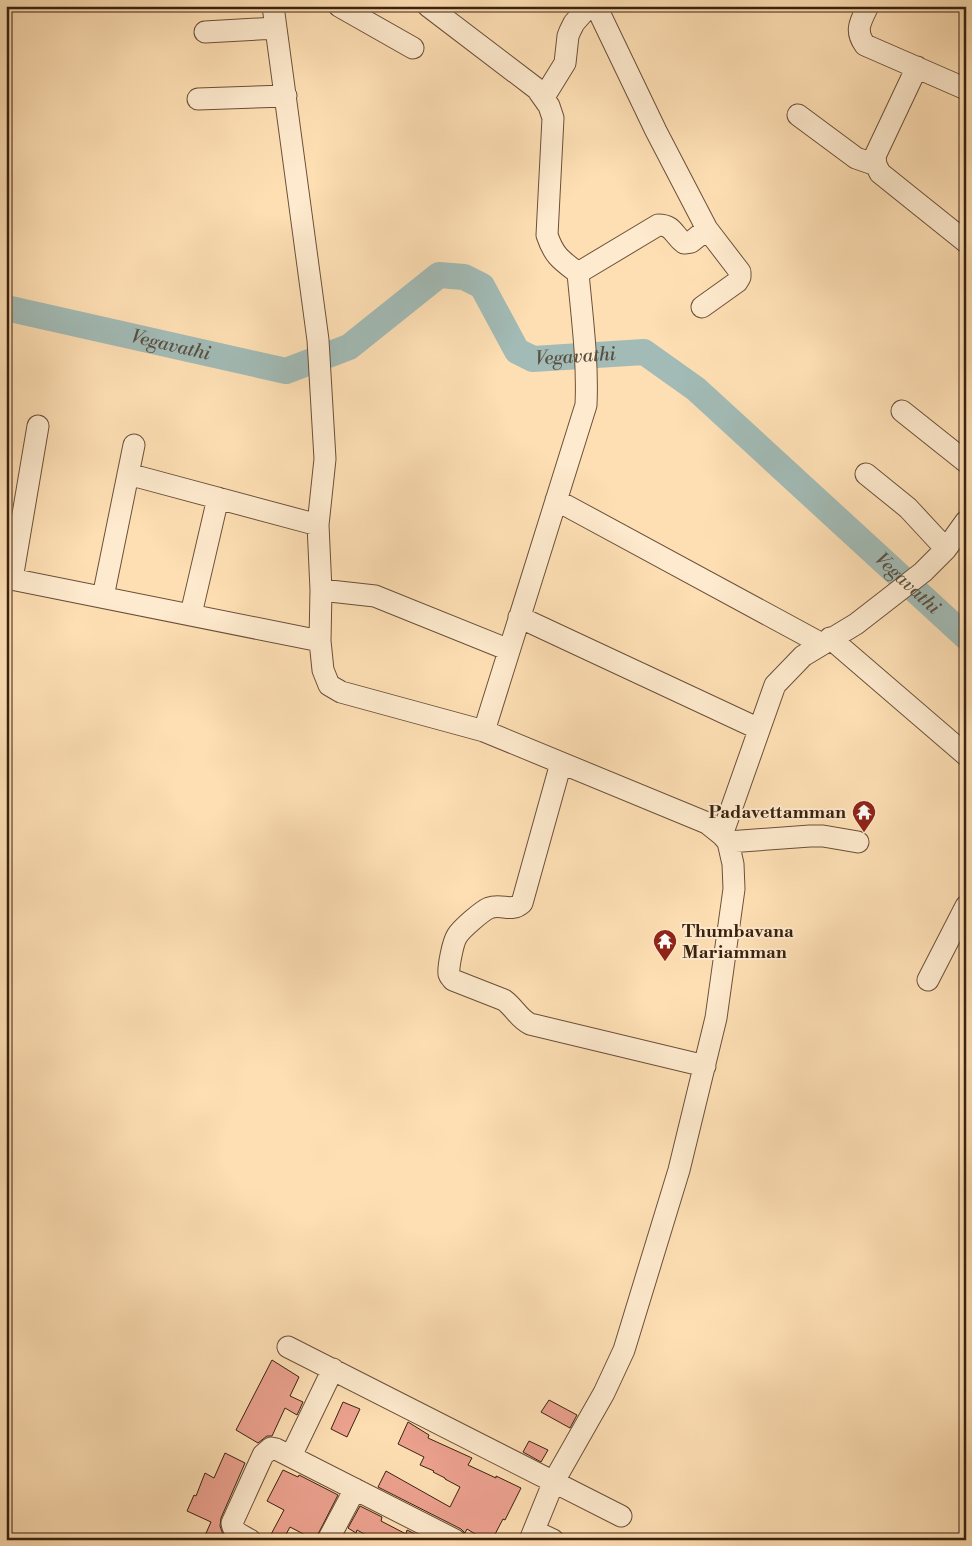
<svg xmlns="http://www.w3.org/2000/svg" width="972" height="1546" viewBox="0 0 972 1546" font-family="'Libre Bodoni',serif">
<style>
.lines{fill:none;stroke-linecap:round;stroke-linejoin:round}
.river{stroke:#a2bbb6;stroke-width:26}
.building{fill:#eda290;stroke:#3a210f}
.minor-casing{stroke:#6b5038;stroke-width:23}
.minor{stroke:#feeace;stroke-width:21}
.labels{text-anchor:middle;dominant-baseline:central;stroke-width:4;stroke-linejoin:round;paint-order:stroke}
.poi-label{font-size:18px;font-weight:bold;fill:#3a210f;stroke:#feeace;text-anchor:end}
.water-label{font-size:19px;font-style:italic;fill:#594f41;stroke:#feeace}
</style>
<rect width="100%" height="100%" fill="#fedfb4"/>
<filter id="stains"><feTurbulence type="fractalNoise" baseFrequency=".004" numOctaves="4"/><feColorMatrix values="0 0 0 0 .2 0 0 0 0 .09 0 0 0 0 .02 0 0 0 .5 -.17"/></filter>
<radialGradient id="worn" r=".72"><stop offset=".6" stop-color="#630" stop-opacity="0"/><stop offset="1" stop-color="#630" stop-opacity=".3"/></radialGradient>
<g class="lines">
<path class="river" id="s1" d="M6 308 286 371 349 347 439 275 464 277 482 286 517 351 533 359 644 352 696 389 966 637"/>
</g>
<path class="building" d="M272 1360 299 1377 290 1396 303 1402 297 1415 285 1408 272 1436H267L258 1443 236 1430Z
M549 1400 577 1415 570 1428 541 1412Z
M343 1402 360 1409 347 1437 331 1429Z
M408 1422 429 1435 428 1438 472 1458 468 1465 496 1478V1476L521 1488 505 1520 503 1519 492 1540H485L467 1529 465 1533 461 1529 378 1487 386 1471 450 1507 460 1487 445 1479V1478L433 1472 434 1471 420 1465 424 1457 398 1444Z
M529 1441 548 1450 541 1462 523 1452Z
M225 1453 245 1463 221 1518 220 1526 224 1537 223 1540H203L211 1522 187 1511 194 1495 196 1496 205 1473 214 1478Z
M283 1470 298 1477 299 1475 338 1495 315 1540 290 1527 283 1540H268L284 1510 267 1501Z
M360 1506 382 1517 381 1521 406 1534 407 1530 427 1540H375L357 1530 356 1533 348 1528Z"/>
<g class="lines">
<g class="minor-casing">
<path id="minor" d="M273 6 318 340 325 459 318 525 321 590 320 641 323 670 329 685 341 692 484 731 707 823 722 835 728 842 733 864 734 889 716 1018 679 1170 624 1350 604 1393 554 1481 530 1540
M339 6 413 48
M428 6 537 89 549 106 553 118 547 235C554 256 561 260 578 273
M868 6C861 21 854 30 865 45L966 89
M205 32 276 28
M917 67 875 156 876 165 880 173 966 242
M544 97 565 63 568 36 570 31 574 23 589 6
M198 99 286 96
M798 115 856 158 876 165
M702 307 737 282 740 277V272L707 229
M902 411 966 462
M128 474 318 525
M866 474 908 508 946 549
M556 500 822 644
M6 578 320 641
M12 579 38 426
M321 590 375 596 509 650
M103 597 134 445
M191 614 218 498
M519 617 759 729
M830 638 966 755
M484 731 586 405C588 361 582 317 578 273L658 225C674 225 673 235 684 243L691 242 707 229 656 131 596 6
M561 763 522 903C511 913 502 903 489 908 482 911 461 929 457 936 453 942 448 967 449 974 450 977 451 977 453 980L504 1000C514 1007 519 1019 530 1024L705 1066
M722 835 775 685 803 656 856 624 923 572 946 549 966 521
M728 842 810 836H823L858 842
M928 980 966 906
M288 1347 621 1516
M291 1456 333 1369
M534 1531 553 1540
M250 1540C242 1535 233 1533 232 1523L263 1455 271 1448 276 1449 455 1540
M328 1540 355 1489"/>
</g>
<use href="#minor" class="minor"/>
</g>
<defs>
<g id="temple-pin" transform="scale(1.25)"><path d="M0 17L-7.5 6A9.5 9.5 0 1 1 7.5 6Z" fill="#8f2418" stroke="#feeace"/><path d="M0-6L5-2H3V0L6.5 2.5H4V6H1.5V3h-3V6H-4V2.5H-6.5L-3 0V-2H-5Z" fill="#fff"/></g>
</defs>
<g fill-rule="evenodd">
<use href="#temple-pin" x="864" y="812"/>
<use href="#temple-pin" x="665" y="941"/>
</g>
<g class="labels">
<g class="poi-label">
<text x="846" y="812">Padavettamman</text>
<text x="682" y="931" text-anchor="start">Thumbavana<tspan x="682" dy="21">Mariamman</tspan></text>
</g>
<g class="water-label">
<text stroke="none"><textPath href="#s1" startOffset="169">Vegavathi</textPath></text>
<text stroke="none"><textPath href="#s1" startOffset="649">Vegavathi</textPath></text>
<text stroke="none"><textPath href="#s1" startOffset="1069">Vegavathi</textPath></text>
</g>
</g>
<rect width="972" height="1546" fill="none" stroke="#fedfb4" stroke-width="25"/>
<rect x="8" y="8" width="957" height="1531" fill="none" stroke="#3a210f" stroke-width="2.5"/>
<rect x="12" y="12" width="947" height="1521" fill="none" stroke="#3a210f"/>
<rect width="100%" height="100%" filter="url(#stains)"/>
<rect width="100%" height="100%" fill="url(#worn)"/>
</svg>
